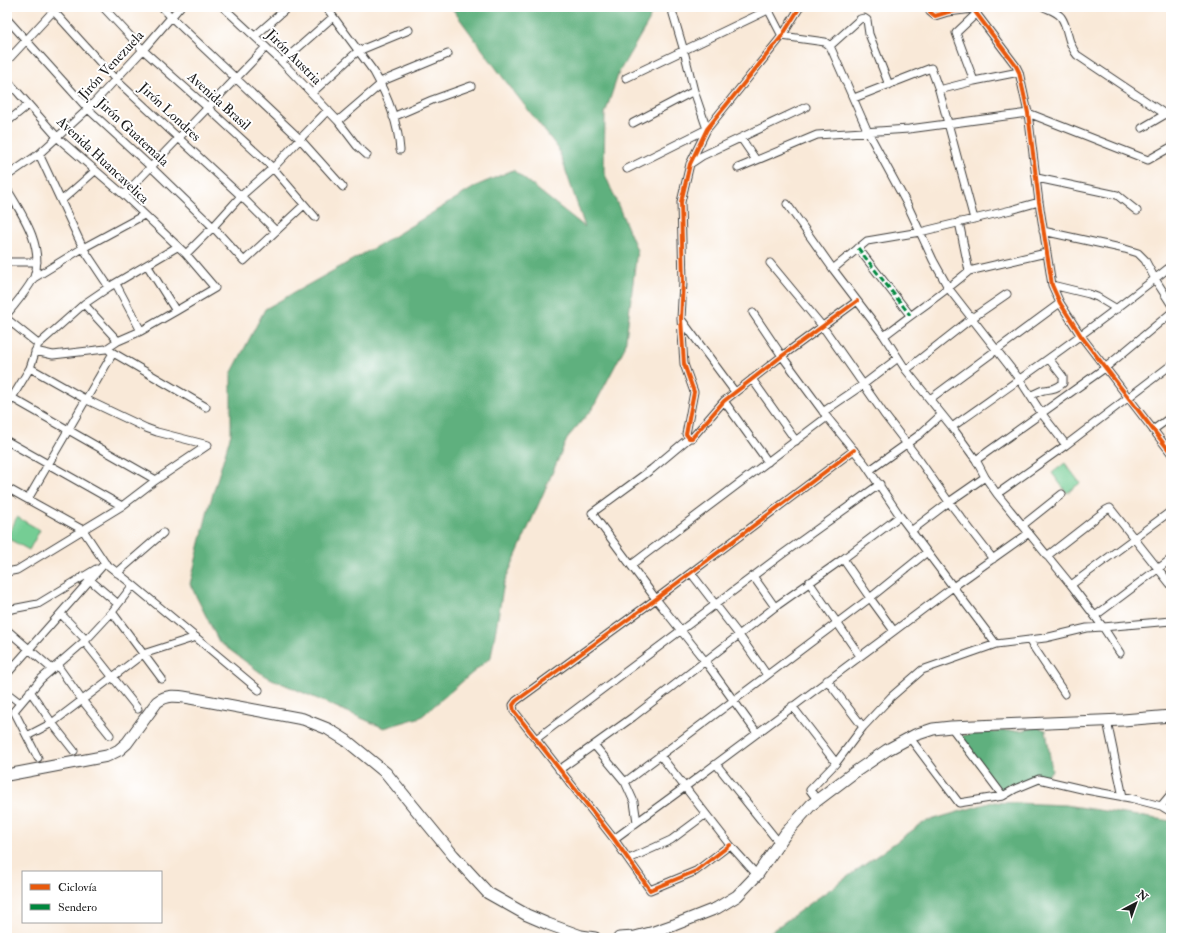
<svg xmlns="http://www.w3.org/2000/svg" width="1178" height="945" viewBox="0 0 1178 945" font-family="'IM FELL Double Pica',serif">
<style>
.green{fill:#74cd94;stroke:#487458}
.forest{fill:#5fb07e;stroke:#3e664d}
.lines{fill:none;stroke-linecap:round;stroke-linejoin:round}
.minor-casing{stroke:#3d3b38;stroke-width:9}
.highway-casing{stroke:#3d3b38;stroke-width:13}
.minor{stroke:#fff;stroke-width:7}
.highway{stroke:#fff;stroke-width:11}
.quiet{stroke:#00873e;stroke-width:3;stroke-dasharray:6 3;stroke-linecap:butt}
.cycleway-casing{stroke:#fff;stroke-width:6}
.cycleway{stroke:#e8590c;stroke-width:4}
.labels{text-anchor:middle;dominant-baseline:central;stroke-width:4;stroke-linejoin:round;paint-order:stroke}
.street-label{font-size:14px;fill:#1c1c1c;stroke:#fff}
</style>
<rect width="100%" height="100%" fill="#fff"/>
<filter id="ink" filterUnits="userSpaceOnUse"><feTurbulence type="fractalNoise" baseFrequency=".025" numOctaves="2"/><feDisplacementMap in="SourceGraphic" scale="8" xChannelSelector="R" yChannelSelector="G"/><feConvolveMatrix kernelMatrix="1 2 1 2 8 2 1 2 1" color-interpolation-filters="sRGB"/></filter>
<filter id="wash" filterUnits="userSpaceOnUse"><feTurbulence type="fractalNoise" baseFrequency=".012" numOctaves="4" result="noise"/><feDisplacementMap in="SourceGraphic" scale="16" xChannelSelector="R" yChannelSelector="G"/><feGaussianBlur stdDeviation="0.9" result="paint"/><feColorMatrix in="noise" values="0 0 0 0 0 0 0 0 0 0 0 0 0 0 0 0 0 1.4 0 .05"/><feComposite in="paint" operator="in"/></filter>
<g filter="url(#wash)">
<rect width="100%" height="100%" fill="#f9e9d8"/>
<path class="green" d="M1065 463 1080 483 1067 493 1052 473Z
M17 517 40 530 29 550 7 538Z"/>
<path class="forest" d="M451 7H652L649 21 619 72 605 114 604 172 637 250 625 347 593 408 568 437 504 583 491 657 421 717 384 728 265 676 219 642 190 584 208 510 231 434V374L265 309 386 241 478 185 513 170 585 227 558 148 504 79Z
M1036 727 1046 730 1052 771 1045 777 1000 794 956 737 981 732 1024 730Z
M992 802 1065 805 1171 821V938H762L924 822Z"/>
</g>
<g filter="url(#ink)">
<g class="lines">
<g class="minor-casing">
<path id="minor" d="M50 7 115 79 241 196 276 231
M103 7 143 50 208 108 273 168 315 217
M162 7 171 17 300 139 343 187
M223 7 282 62 338 121 381 84
M326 7 374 72C387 95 398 123 400 150
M767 7 782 36 825 42 830 46 868 132 907 204 933 260 949 289 1020 380 1042 414 1066 445
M800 7 782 36 707 129 690 164 681 202 683 282 681 319 684 364 694 392 686 434 689 438H692L724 401 782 356 857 301
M932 7 930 12 935 16 948 12 973 9 1016 66 1019 72 1028 113 1039 202 1052 285 1060 303 1081 336 1171 453
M1044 7C1050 10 1057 12 1061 17 1069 28 1066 42 1077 55L1165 114
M977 13 956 33 974 81 1019 72
M7 19 88 109 151 167 213 227 244 261 304 205
M255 36 288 7
M830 46 860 19 864 18 867 20 869 34 889 85
M7 61 57 7
M282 62 333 17
M626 78 768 10
M7 80 58 138 124 195 186 254 215 288 176 311 141 331 118 341 106 349 53 355 35 351
M380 82 448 54
M939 90 974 81
M312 93 358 51 409 30
M854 98 931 68 939 90 974 219
M393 117 432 100 471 86
M338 121 357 146 367 155
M7 122 28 105
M633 123 694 91
M1142 128 1171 111
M741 138 756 160
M39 154 83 248 109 287
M690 164 702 156 806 107
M738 168 817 135 909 129 1028 113 1148 160 1171 147
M627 169 707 129 694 91 684 51 671 7
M7 176 39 154 88 109 143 50 180 7
M1037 178 1117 195 1137 211
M7 189C22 214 45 247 34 277 30 286 14 306 7 314
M124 195 266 47
M61 201 95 171
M787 204 833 269 884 336 906 370 952 427 976 460 985 477 997 494 1071 585 1103 627 1120 653
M1043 231 1125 249 1138 253 1145 260 1155 279 1171 304
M858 248 910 315
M186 254 213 227 241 196 273 168 300 139 328 110
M7 262H37
M770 263 823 327 884 414 920 461 949 502 993 559
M147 265 176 311
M833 269 867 241 920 232 1011 210 1039 202
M969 271 1046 253
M34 278 83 248 144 215
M116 284 141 331
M1052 285 1089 294 1097 297 1117 309
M84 304 118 341
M753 313 782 356 827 417 865 464 900 516 996 644
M7 319 38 344
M681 319 735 392
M884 336C912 314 942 294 969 271L959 222
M110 351 206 407
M30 368 85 399 146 428 157 432 208 445
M906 370 972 318 1007 294
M752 379 796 441
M7 395 156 480
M1031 395C1035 394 1039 391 1044 390 1051 389 1057 389 1063 383V377L1049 359
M930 399 1060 303
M724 401 768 462
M7 406 30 368 38 344 40 343 84 304 109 287 177 247
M823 412 864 384 898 358
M952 427C1026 375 1100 323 1171 266
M1153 430 1171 417
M689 438 652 469 592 513 656 599 705 661 757 733
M7 441 122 506
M976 460 1105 368 1171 313
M870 470 919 435 941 415
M7 488 83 530 105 563 133 585 259 690
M997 494 1066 445 1171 365
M28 499 113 353
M1023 525 1062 494
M911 531 949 502 985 477
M1047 556 1106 510 1110 508 1171 585
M843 559 870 598 894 631
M631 565 827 417
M7 572 17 570 122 506 156 480 208 445
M117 573 163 533
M691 573 739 635 767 675
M753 576 775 607
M90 580 118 604
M809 582 860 656
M1071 585 1171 511
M7 610 38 604 96 569
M112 612 162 679
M61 614 86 640
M1095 616 1171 559
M7 630 52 669
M1029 640 1065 694
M84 641 138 709
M57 665 82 700 110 735
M7 674 105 563
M827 680 863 727
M30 691 52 723 74 751
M7 693 20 703
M792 706 836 763
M1107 721 1123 797
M951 727 1003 796
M27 736 52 723 143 654 196 637
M910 738 959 803 1003 796 1015 789 1039 779 1086 790 1130 798 1161 806 1171 812
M536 739 784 553 880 484
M595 746 625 782 634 802 637 822
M660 755 730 845 757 875
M38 758 14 711 41 679 86 640 112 612 133 585
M716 764 780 844
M559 770 633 717 775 607 843 559 900 516
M625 782 870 598 927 552
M818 801 810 790 836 763 863 727 891 697 922 670 996 644 1045 638 1087 628 1103 627 1171 621
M1161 806 1171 794
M614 839 685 787 953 587 1029 533
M730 845 696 871 650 890 614 839 514 711 513 705 516 701 656 599 854 450
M629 859 671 840 706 814"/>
</g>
<g class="highway-casing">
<path id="highway" d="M7 775 107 756 119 750 127 743 157 702C168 694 177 696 190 698L303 719 328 729 347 741 386 773 453 855 488 893 527 915 548 924 581 936 595 938
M619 938 635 937 654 932 674 925 717 908 737 896 757 875 786 833 811 805 852 774 887 750 915 735 933 729 951 727 1123 720 1171 716"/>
</g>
<use href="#minor" class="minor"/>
<use href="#highway" class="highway"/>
<path class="quiet" d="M858 248 910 315"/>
<g class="cycleway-casing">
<path id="cycleway" d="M800 7 782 36 707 129 690 164 681 202 683 282 681 319 684 364 694 392 686 434 689 438H692L724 401 782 356 857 301
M932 7 930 12 935 16 948 12 973 9 1016 66 1019 72 1028 113 1039 202 1052 285 1060 303 1081 336 1171 453
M730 845 696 871 650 890 614 839 514 711 513 705 516 701 656 599 854 450"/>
</g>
<use href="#cycleway" class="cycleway"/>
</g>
</g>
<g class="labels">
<g class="street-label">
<text transform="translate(294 57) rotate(45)">Jirón Austria</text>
<text transform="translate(111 65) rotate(-47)">Jirón Venezuela</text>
<text transform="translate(219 101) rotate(42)">Avenida Brasil</text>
<text transform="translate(170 112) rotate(43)">Jirón Londres</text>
<text transform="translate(133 132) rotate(43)">Jirón Guatemala</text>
<text transform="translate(103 160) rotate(43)">Avenida Huancavelica</text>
</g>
</g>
<rect width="1178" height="945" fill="none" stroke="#fff" stroke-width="24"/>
<rect x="22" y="871" width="140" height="52" fill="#ffffff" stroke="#a4a4a4"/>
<rect x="30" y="884" width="20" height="6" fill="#e8590c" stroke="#a4a4a4"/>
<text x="58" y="891" font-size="12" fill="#1c1c1c">Ciclovía</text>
<rect x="30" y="904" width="20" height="6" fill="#00873e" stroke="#a4a4a4"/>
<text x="58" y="911" font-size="12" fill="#1c1c1c">Sendero</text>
<g transform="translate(1136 903) rotate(41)" stroke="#ffffff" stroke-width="3" paint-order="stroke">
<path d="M0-3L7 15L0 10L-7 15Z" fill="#1c1c1c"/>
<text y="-6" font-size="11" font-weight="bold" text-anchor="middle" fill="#1c1c1c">N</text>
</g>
</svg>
